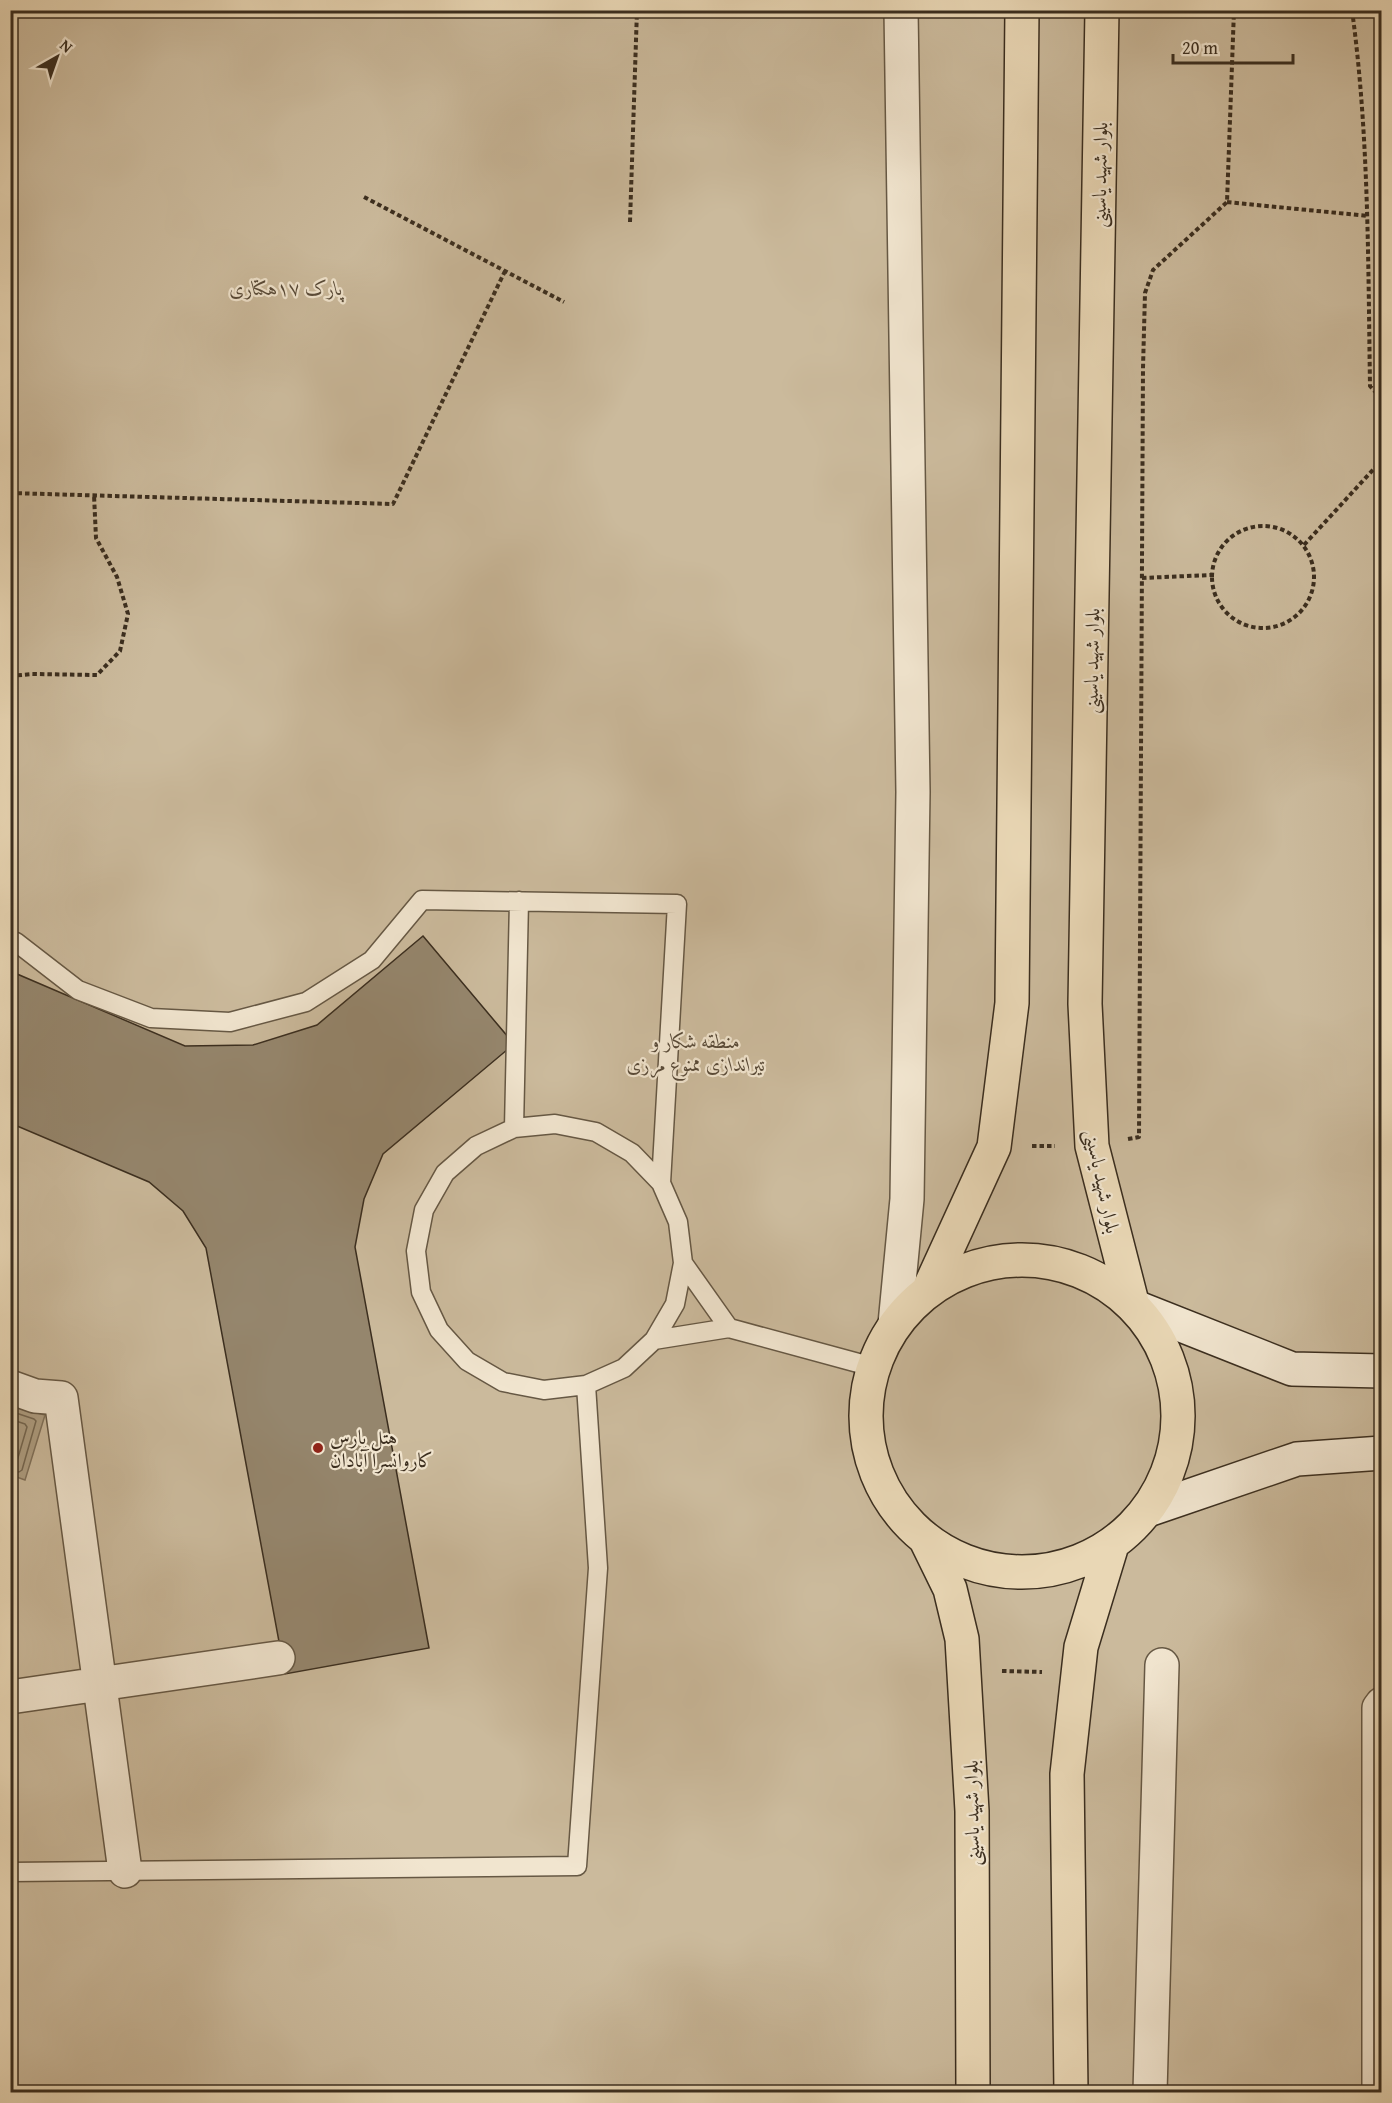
<svg xmlns="http://www.w3.org/2000/svg" width="1392" height="2103" viewBox="0 0 1392 2103" font-family="'Gentium Book Plus',Amiri,serif">
<style>
.green{fill:#cbba9c;stroke:#83745e;stroke-width:1.5}
.water{fill:#ae9e82;stroke:#80715a;stroke-width:1.5}
.lines{fill:none;stroke-linecap:round;stroke-linejoin:round}
.shore{stroke:#746650;stroke-width:1.5}
.building{fill:#95866d;stroke:#3b2e1f;stroke-width:1.5}
.lane-casing{stroke:#665844;stroke-width:21}
.street-casing{stroke:#665844;stroke-width:36}
.secondary-casing{stroke:#3b2e1f;stroke-width:36}
.primary-casing{stroke:#3b2e1f;stroke-width:36}
.path{stroke:#3b2e1f;stroke-width:4;stroke-dasharray:4.5 3;stroke-linecap:butt}
.lane{stroke:#f1e5cf;stroke-width:18}
.street{stroke:#f1e5cf;stroke-width:33}
.secondary{stroke:#f1e5cf;stroke-width:33}
.primary{stroke:#e9d7b5;stroke-width:33}
.poi-dot{fill:#8f2418;stroke:#f1e5cf;stroke-width:2}
.labels{text-anchor:middle;dominant-baseline:central;stroke-width:4.5;stroke-linejoin:round;paint-order:stroke}
.street-label{font-size:20px;fill:#3b2e1f;stroke:#f1e5cf}
.park-label{font-size:20px;font-style:italic;fill:#584a38;stroke:#f1e5cf}
.poi-label{font-size:20px;fill:#3b2e1f;stroke:#f1e5cf;text-anchor:start}
</style>
<rect width="100%" height="100%" fill="#e9d7b5"/>
<filter id="stains"><feTurbulence type="fractalNoise" baseFrequency=".00333" numOctaves="4"/><feColorMatrix values="0 0 0 0 .2 0 0 0 0 .09 0 0 0 0 .02 0 0 0 .5 -.17"/></filter>
<radialGradient id="worn" r=".72"><stop offset=".6" stop-color="#630" stop-opacity="0"/><stop offset="1" stop-color="#630" stop-opacity=".3"/></radialGradient>
<path class="green" d="M11 11H1381V2092H11Z"/>
<path class="water" d="M10 1403 18 1408 45 1415 25 1480 11 1475Z"/>
<g class="lines">
<path class="shore" d="M10 1411 34 1419 36 1421 22 1470 19 1472 10 1470
M10 1419 25 1424 27 1427 17 1461 10 1462"/>
</g>
<path class="building" d="M423 936 514 1044 383 1154 364 1199 355 1247 429 1648 285 1674 206 1248 183 1211 149 1182 10 1123V971L185 1046 253 1045 317 1025Z"/>
<g class="lines">
<g class="lane-casing">
<path id="lane" d="M10 944 16 942 78 990 151 1018 230 1022 306 1002 372 960 422 900 677 904 661 1183
M514 1128 519 901
M683 1263 729 1328
M654 1340 675 1304 683 1263 678 1222 661 1183 632 1153 596 1132 555 1124 514 1128 476 1146 445 1173 424 1210 416 1251 421 1292 439 1330 467 1361 503 1382 544 1390 586 1385 624 1368 654 1340 729 1328 873 1367
M10 1872 577 1866 598 1568 586 1385"/>
</g>
<g class="street-casing">
<path id="street" d="M895 1324 907 1199 913 792 901 10
M10 1387 35 1396 61 1398 125 1871
M10 1697 278 1658
M1150 2092 1162 1665
M1379 2092V1708L1382 1704"/>
</g>
<g class="secondary-casing">
<path id="secondary" d="M1133 1306 1292 1369 1382 1371
M1148 1510 1297 1459 1382 1453"/>
</g>
<g class="primary-casing">
<path id="primary" d="M1102 10 1085 1004 1092 1146 1133 1306
M866 1416a156 156 0 1 1 312 0a156 156 0 1 1-312 0Z
M928 1291 994 1147 1012 1003 1022 10
M926 1540 950 1589 962 1639 972 1811 973 2092
M1071 2092 1067 1774 1081 1647 1112 1545"/>
</g>
<path class="path" d="M1352 10C1369 135 1368 261 1370 386L1382 399
M937 11 954 10
M364 197 564 302
M1227 202 1368 216
M630 222 637 10
M10 493 393 504 505 271
M1212 577a51 51 0 1 1 102 0a51 51 0 1 1-102 0Z
M1304 545 1382 460
M1142 578 1211 575
M10 676 32 674 97 675 120 651 128 614 117 577 96 538 94 495
M1128 1139 1139 1137 1143 368 1145 293 1153 270 1227 202 1234 10
M1032 1146H1055
M1002 1671 1042 1672"/>
<use href="#lane" class="lane"/>
<use href="#street" class="street"/>
<use href="#secondary" class="secondary"/>
<use href="#primary" class="primary"/>
</g>
<circle class="poi-dot" cx="318" cy="1448" r="6"/>
<g class="labels">
<g class="street-label">
<text transform="translate(1099 175) rotate(-89)">بلوار شهید یاسینی</text>
<text transform="translate(1091 661) rotate(-89)">بلوار شهید یاسینی</text>
<text transform="translate(1103 1181) rotate(78)">بلوار شهید یاسینی</text>
<text transform="translate(971 1813) rotate(-91)">بلوار شهید یاسینی</text>
</g>
<g class="park-label">
<text x="286" y="287">پارک ۱۷هکتاری</text>
<text x="696" y="1040">منطقه شکار و<tspan x="696" dy="23">تیراندازی ممنوع مرزی</tspan></text>
</g>
<g class="poi-label">
<text x="330" y="1436">هتل پارس<tspan x="330" dy="23">کاروانسرا آبادان</tspan></text>
</g>
</g>
<rect width="1392" height="2103" fill="none" stroke="#e9d7b5" stroke-width="36"/>
<rect x="12" y="12" width="1368" height="2079" fill="none" stroke="#3b2e1f" stroke-width="3"/>
<rect x="18" y="18" width="1356" height="2067" fill="none" stroke="#3b2e1f" stroke-width="1.5"/>
<g transform="translate(57 57) rotate(40)" stroke="#f1e5cf" stroke-width="4.5" paint-order="stroke">
<path d="M0-4.5L10 22L0 15L-10 22Z" fill="#3b2e1f"/>
<text y="-9" font-size="16" font-weight="bold" text-anchor="middle" fill="#3b2e1f">N</text>
</g>
<path d="M1173 54v9h120v-9" fill="none" stroke="#3b2e1f" stroke-width="3"/>
<text x="1182" y="54" font-size="18" fill="#3b2e1f" stroke="#f1e5cf" stroke-width="4.5" paint-order="stroke">20 m</text>
<rect width="100%" height="100%" filter="url(#stains)"/>
<rect width="100%" height="100%" fill="url(#worn)"/>
</svg>
